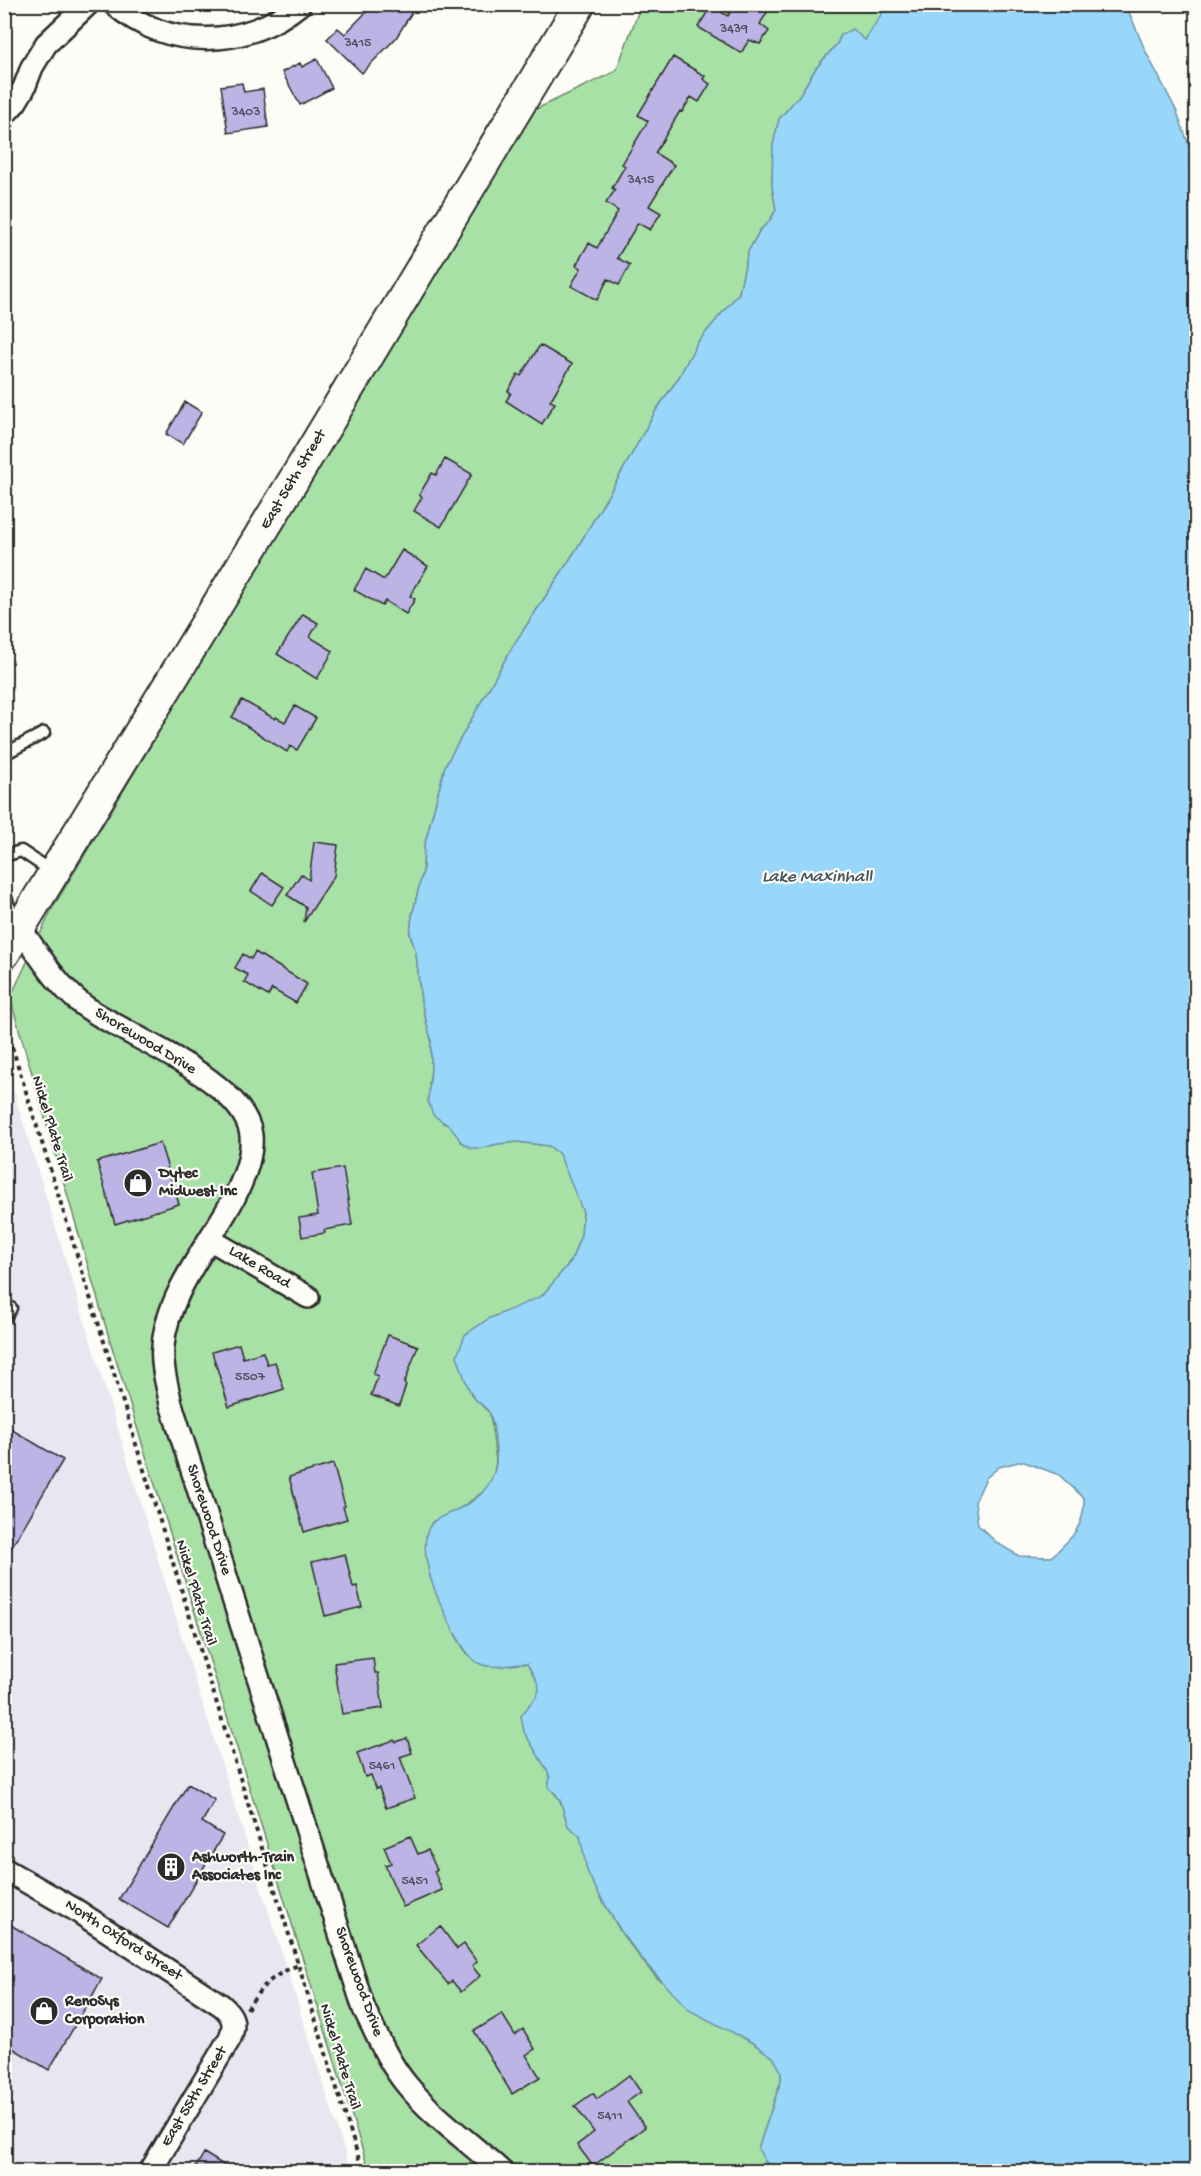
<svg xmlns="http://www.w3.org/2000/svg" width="1201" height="2176" viewBox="0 0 1201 2176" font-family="'Gochi Hand',sans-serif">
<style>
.built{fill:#e9e6f2}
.green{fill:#a8e1a6;stroke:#6a8668;stroke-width:1.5}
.water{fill:#98d7f9;stroke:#6c92a7;stroke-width:1.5;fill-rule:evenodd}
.building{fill:#bbb4e5;stroke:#2b2b2b;stroke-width:1.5}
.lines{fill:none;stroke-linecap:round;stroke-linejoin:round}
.lane-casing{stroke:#2b2b2b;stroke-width:15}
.street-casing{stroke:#2b2b2b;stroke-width:26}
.secondary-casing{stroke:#2b2b2b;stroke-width:34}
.path{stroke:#2b2b2b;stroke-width:4;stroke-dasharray:4.5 4.5;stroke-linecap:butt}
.lane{stroke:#fdfcf7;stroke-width:10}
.street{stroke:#fdfcf7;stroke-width:21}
.secondary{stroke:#fdfcf7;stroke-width:30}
.labels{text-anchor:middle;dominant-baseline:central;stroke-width:4.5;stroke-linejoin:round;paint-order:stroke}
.number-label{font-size:14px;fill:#4f4d5a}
.street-label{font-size:16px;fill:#2b2b2b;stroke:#fdfcf7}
.poi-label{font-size:16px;font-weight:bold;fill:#2b2b2b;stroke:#fdfcf7;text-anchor:start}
.water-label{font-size:18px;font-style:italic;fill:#46565e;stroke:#fdfcf7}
</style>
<rect width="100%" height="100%" fill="#fdfcf7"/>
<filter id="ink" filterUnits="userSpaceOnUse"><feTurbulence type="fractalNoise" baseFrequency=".0167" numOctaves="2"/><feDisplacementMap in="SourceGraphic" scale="12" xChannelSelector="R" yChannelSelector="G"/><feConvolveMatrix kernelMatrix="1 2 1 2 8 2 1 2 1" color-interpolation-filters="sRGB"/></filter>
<g filter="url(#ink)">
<path class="built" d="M4 1060 201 1699 351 2171H5Z"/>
<path class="green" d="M641 5H888L865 40 841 35 837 44 816 68 799 96 779 119 773 145 772 186 776 210 769 222 760 230 748 252 739 293 697 343 679 377 655 412 623 470 576 550 513 646 445 766 424 847 423 871 412 916 410 934 416 953 421 1001 431 1039V1069L429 1085 443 1123 451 1126 456 1134 483 1148 497 1144 518 1142 549 1146 559 1153 583 1211 581 1235 571 1261 542 1296 529 1303 472 1396 490 1413 496 1461 493 1480 487 1489 458 1510 432 1522 426 1537V1555L430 1577 456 1636 467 1654 500 1667 515 1663 527 1664C537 1680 548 1691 529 1705L550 1778V1788L560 1800 568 1826 580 1836 596 1889 622 1934 645 1964 658 1979 773 2057 781 2071V2081L761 2140 765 2161 775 2171H369L107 1331 10 998 52 909 534 110 616 71Z"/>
<path class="water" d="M888 4 1126 5 1145 50 1177 112 1191 151 1189 159 1196 179V2171H775L765 2161 758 2149 781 2081V2071L773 2057 751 2042 689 2010 646 1964 622 1933 596 1889 587 1871 580 1836 568 1826 560 1800 555 1793 548 1787 550 1778 548 1772 524 1732 521 1716C541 1689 546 1695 527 1664 511 1663 494 1671 478 1663 462 1655 435 1594 430 1576 426 1561 421 1536 432 1523 436 1518 446 1515 452 1512 475 1502 492 1489 496 1464 497 1454 494 1424 490 1414 487 1407 476 1402 472 1395 465 1383 462 1369 457 1356L465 1335 488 1319 542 1296 571 1261 581 1235 583 1212 559 1154 549 1146 518 1142 497 1144 483 1148H471L461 1142 451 1127 433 1115 428 1101 431 1069V1039L421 1001 416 953 410 934 412 916 423 871 424 847 445 766 513 646 576 550 623 470 655 412 679 377 697 343 739 293 748 252 760 230 769 222 776 210 772 186 773 145 779 119 799 96 816 68 837 44 841 35 852 29 865 40ZM1022 1461 1059 1475 1084 1498C1085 1527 1071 1539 1051 1557L1019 1556 997 1543 978 1525 975 1502 986 1478 999 1467Z"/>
<path class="building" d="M374 4H417L396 38 362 73 327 39 338 28 345 34Z
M735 4H772L760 24 769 31 760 44 749 40 741 53 698 27 711 6 728 16Z
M673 57 705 76 703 79 710 84 699 102 691 97 682 112 680 111 655 153 674 165 649 206 661 213 650 230 638 223 617 258 630 265 619 285 608 279 597 300 571 286 581 268 576 265 589 243 597 248 618 211 606 203 615 190 612 188 625 166 622 164 648 121 638 115Z
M317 59 332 88 300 105 282 72 300 63 302 67Z
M242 83 244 92 263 89 268 127 228 133 221 86Z
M540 345 572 364 550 401 555 403 542 424 506 401 511 393 508 391 518 374 521 376Z
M185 402 202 412 183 444 166 434Z
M445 459 472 474 441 527 414 511 422 497 419 495 432 473 436 475Z
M402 550 428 566 410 596 415 599 406 614 385 601 382 606 354 590 366 569 384 580Z
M303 614 318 623 310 637 333 651 317 679 277 654Z
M242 700 275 719 276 717 285 722 295 706 316 718 297 750 290 746 287 752 232 717Z
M314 842 338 845 334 876 304 922 306 907 287 895 301 874 309 880Z
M262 873 284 887 272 905 251 891Z
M255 952 307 984 296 1003 272 989 268 996 244 982 248 975 235 968 243 954 251 959Z
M160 1143 179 1204 115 1224 97 1162Z
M343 1168 352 1225 324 1230 325 1233 302 1237 299 1218 318 1215 312 1173Z
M388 1335 418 1346 404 1384 406 1385 399 1406 371 1395 378 1376 373 1374Z
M239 1344 243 1358 263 1352 267 1364 275 1362 284 1389 229 1407 212 1352Z
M4 1425 63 1460 4 1560Z
M333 1464 345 1506 343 1507 347 1519 304 1532 289 1477Z
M345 1554 353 1587 357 1586 362 1607 325 1616 312 1562Z
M373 1658 375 1673H378L383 1708 342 1714 334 1663Z
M407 1738 412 1753 400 1757 415 1798 386 1808 379 1788 376 1789 371 1775 365 1777 357 1753 394 1740 396 1742Z
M188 1784 215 1800 202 1822 223 1835 168 1928 119 1899Z
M410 1836 418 1854 428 1850 437 1870 434 1871 442 1890 403 1907 385 1865 391 1863 384 1847Z
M4 1921 102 1979 49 2070 4 2043Z
M440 1926 457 1949 464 1944 477 1962 472 1966 480 1976 461 1992 452 1981 448 1984 416 1945Z
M502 2014 515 2035 523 2029 535 2049 526 2055 540 2077 512 2094 474 2031Z
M629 2075 641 2092 627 2102 645 2127 593 2166 577 2145 594 2132 575 2106 593 2093 597 2099Z
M204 2153 235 2172H193Z"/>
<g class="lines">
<g class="lane-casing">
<path id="lane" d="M4 757 8 752 44 733
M4 856 21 851 51 871
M4 892 16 925
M4 1319 11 1308"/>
</g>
<g class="street-casing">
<path id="street" d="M114 4C167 51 246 49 300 4
M4 115 15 103 24 88 32 67 46 44 88 4
M20 928C39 955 57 985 83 1005 126 1037 244 1079 251 1135 253 1156 244 1178 235 1196 211 1242 167 1293 163 1346 161 1365 167 1385 171 1404L364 2009C377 2035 388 2062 407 2085 434 2118 471 2143 502 2172
M211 1240 308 1297
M4 1869 74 1909 221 2005C233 2015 236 2023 230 2038L150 2172"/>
</g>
<g class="secondary-casing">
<path id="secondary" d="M4 954 301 468 580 4"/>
</g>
<path class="path" d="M4 1021 363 2172
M247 2009C262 1985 272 1976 298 1965"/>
<use href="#lane" class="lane"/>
<use href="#street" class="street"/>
<use href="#secondary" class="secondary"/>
</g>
</g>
<defs>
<g id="shop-disc" transform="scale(1.5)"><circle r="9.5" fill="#2b2b2b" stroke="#fdfcf7"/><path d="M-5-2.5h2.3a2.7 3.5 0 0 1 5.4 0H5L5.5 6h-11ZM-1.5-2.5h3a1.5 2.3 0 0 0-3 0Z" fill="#fff"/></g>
<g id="building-disc" transform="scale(1.5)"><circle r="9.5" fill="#2b2b2b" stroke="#fdfcf7"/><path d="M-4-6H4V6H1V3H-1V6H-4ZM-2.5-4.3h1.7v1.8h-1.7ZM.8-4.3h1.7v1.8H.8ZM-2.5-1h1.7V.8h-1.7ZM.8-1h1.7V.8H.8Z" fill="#fff"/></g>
</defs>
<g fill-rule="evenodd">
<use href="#shop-disc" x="138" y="1183"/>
<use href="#building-disc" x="171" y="1867"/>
<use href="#shop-disc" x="44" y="2011"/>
</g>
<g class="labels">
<g class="number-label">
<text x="734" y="29">3439</text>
<text x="358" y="43">3415</text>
<text x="246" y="112">3403</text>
<text x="641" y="180">3415</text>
<text x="250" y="1377">5507</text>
<text x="382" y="1766">5461</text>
<text x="415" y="1881">5451</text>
<text x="610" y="2116">5411</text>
</g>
<g class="street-label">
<text transform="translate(294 480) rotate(-59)">East 56th Street</text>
<text transform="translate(145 1042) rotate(31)">Shorewood Drive</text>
<text transform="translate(51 1129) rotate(73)">Nickel Plate Trail</text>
<text transform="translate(259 1268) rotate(31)">Lake Road</text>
<text transform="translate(208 1520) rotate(72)">Shorewood Drive</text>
<text transform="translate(195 1593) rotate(73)">Nickel Plate Trail</text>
<text transform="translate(123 1941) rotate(33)">North Oxford Street</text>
<text transform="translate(358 1982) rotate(70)">Shorewood Drive</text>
<text transform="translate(339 2057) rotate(73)">Nickel Plate Trail</text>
<text transform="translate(195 2097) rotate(-59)">East 55th Street</text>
</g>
<g class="poi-label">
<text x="159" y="1174">Dytec<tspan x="159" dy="18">Midwest Inc</tspan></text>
<text x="192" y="1858">Ashworth-Train<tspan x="192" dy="18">Associates Inc</tspan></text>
<text x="65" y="2002">RenoSys<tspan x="65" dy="18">Corporation</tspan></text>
</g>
<g class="water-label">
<text x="817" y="877">Lake Maxinhall</text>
</g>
</g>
<rect width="1201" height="2176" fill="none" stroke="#fdfcf7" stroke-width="24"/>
<rect x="12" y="12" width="1177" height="2152" fill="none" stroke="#2b2b2b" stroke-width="2" filter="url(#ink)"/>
</svg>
